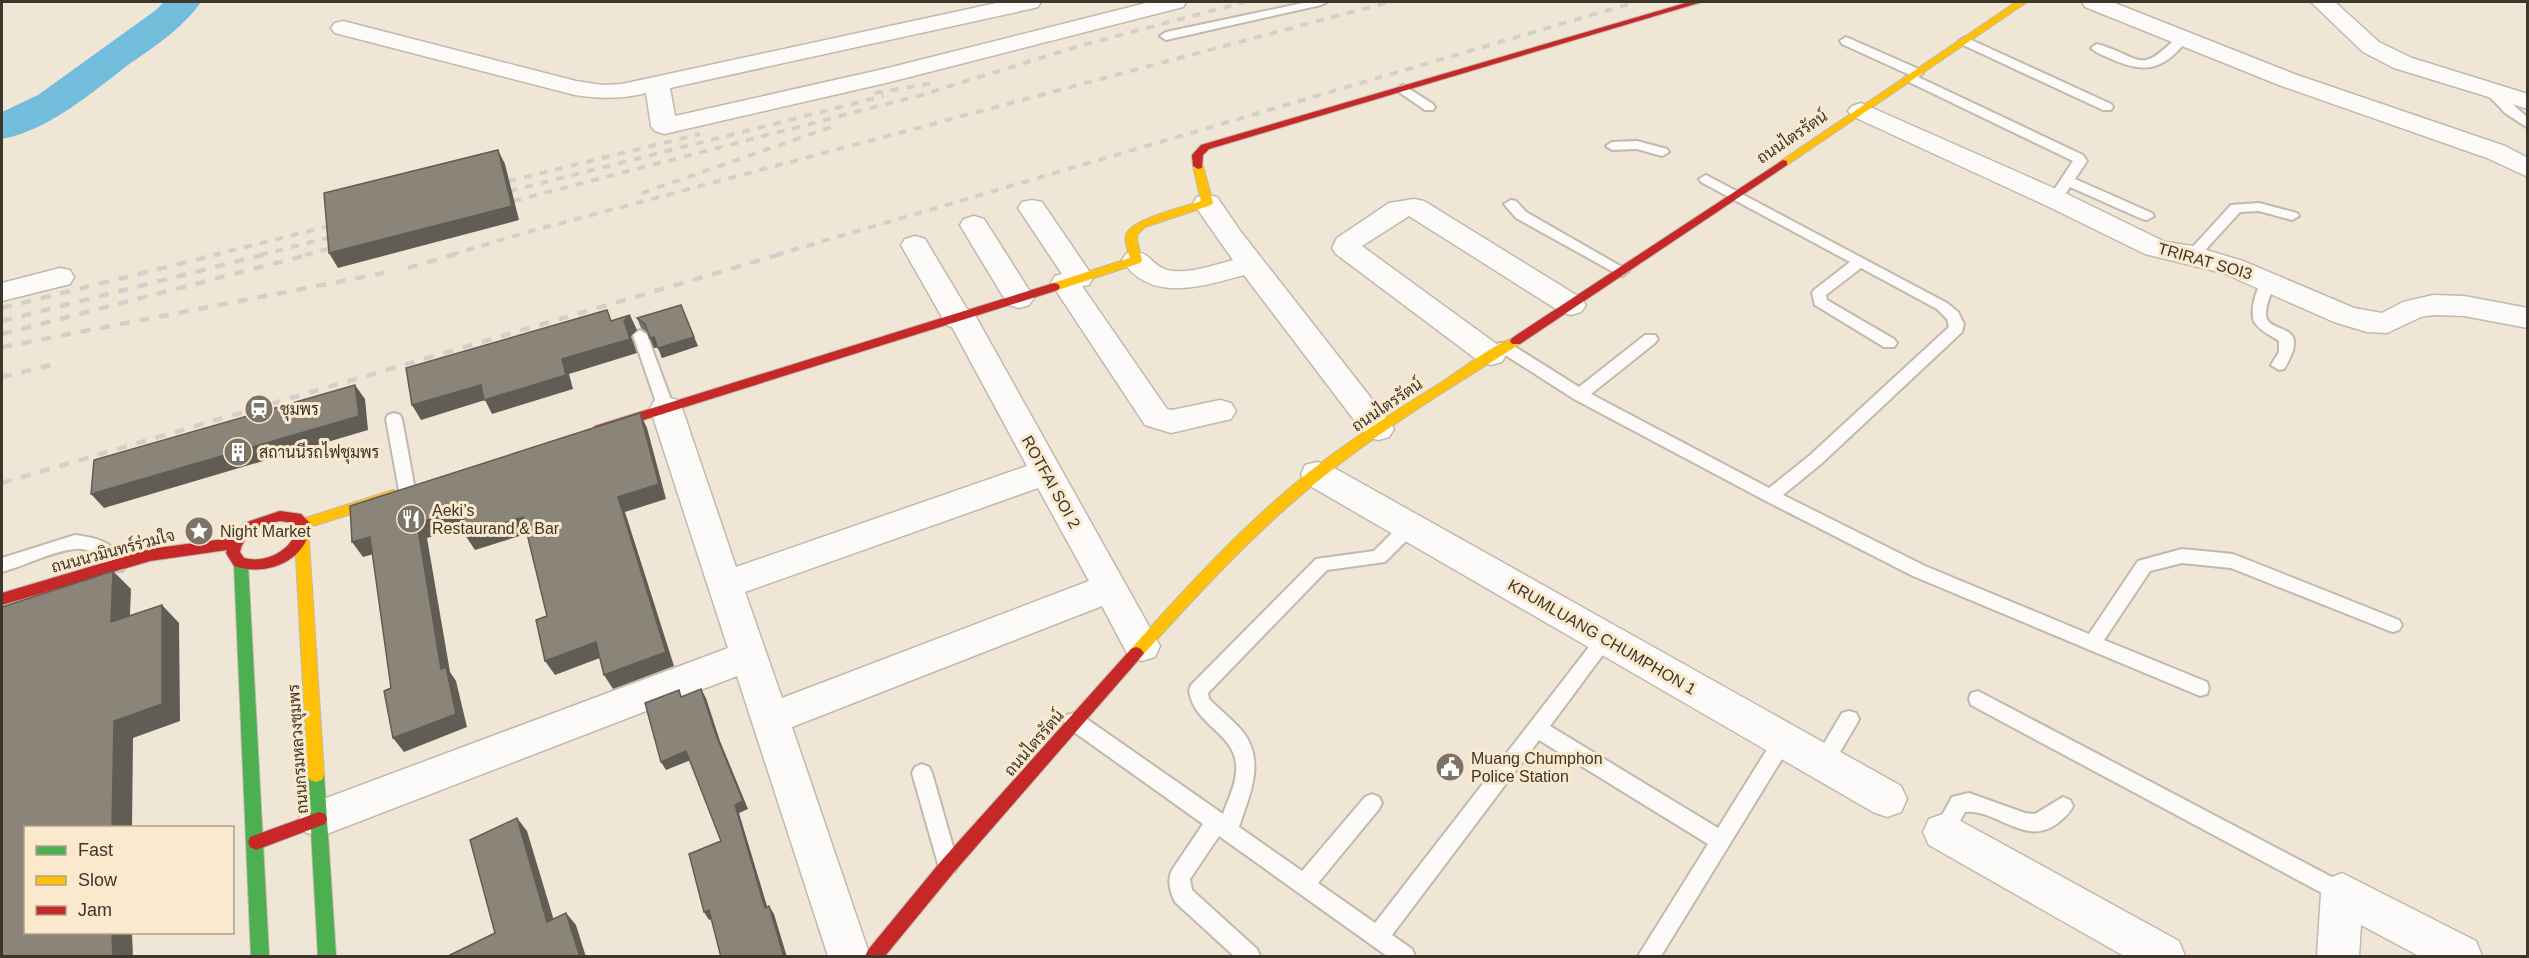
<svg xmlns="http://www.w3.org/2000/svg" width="2529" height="958" viewBox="0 0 2529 958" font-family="Arial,Sarabun,sans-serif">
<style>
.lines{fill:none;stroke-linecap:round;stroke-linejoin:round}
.river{fill:#72bddb;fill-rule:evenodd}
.lane-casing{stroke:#c0b9ac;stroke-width:4}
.street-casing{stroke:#c0b9ac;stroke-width:3}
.fast-casing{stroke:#c0b9ac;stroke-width:2}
.slow-casing{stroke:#c0b9ac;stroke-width:2}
.jam-casing{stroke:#c0b9ac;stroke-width:2}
.lane{fill:#fdfbf9;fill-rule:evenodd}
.street{fill:#fdfbf9;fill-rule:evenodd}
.fast{fill:#4caf50;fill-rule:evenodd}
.slow{fill:#ffc107;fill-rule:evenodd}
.jam{fill:#c62828;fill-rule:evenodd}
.rail-far1{stroke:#d3d0cc;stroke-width:4;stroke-dasharray:8 8;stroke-linecap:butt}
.rail{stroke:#d3d0cc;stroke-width:4.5;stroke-dasharray:10 10;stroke-linecap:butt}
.wall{fill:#787267}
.shaded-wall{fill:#615c54}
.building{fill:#8b8478;stroke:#615c54;stroke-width:1.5}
.labels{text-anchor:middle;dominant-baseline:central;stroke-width:6;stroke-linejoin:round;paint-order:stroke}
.street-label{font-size:16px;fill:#3d362b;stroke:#fae9cc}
.poi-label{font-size:16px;fill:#3d362b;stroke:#fae9cc;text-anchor:start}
</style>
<rect width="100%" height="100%" fill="#f0e6d6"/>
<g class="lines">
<path class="river" d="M164 2H201C182 29 155 46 128 65 90 94 49 130 2 139V112L38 95 156 10Z"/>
<g class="lane-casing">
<path id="lane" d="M1308 2H1327L1321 5 1166 40 1160 36 1166 32Z
M2183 34 2189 38C2167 66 2150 75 2116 61 2108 57 2097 54 2091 48L2097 44C2143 57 2138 77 2179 35Z
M1846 37 1921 70 1923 73 1918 77 2083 155 2087 161 2075 179 2152 213 2154 216 2147 220 2142 219 2070 187 2060 202H2050L2048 199 2073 161 1907 81 1905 78 1910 75 1842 44 1840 41Z
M1965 37 2111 104 2113 107 2111 110H2103L1961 44 1959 41Z
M1403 85 1433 104 1435 107 1433 110H1425L1399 92 1397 89Z
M2493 89 2497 90 2528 118V128L2505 113 2489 96 2487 93 2489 90Z
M1637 141 1667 149 1669 152 1662 156 1637 149 1612 150 1606 146 1612 142Z
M1706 175 1947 303 1958 312 1964 324 1962 332 1821 464 1783 495 1925 566 2089 634 2138 561 2182 549 2233 554 2399 620 2402 625 2399 630 2393 632 2387 630 2231 568 2182 563 2150 571 2104 640 2207 682 2209 688 2207 694 2200 696 1913 576 1764 500 1574 399 1499 351 1496 347 1499 343H1509L1579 387 1645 335H1655L1658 339 1655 343 1591 394 1769 488 1809 456 1949 327 1947 319 1937 309 1861 268 1826 295 1827 300 1894 339 1897 343 1894 347H1884L1815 305 1812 293 1814 290 1850 262 1701 182 1699 179Z
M1511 200 1516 201 1526 212 1629 271 1622 276 1617 274 1516 218 1504 204Z
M2259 203 2297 213 2299 216 2292 220 2259 211 2240 212 2198 258H2188L2186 255 2188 252 2231 205Z
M2269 275 2276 280C2273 289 2266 303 2266 313 2265 337 2315 318 2284 369L2279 370 2271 365 2279 352V341C2271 335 2261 332 2255 323 2248 313 2258 278 2269 275Z
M640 330 647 335 674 408 672 412H660L658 408 633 335Z
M394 413 400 415 402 419 415 490 413 494 407 496 401 494 399 490 386 419 388 415Z
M1409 520 1415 522 1418 527 1415 532 1385 562 1327 570 1208 693 1209 699C1220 710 1233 720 1243 732 1266 762 1249 796 1239 827L1302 871 1365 797 1372 794 1379 797 1382 803 1379 809 1318 883 1375 923 1599 634 1605 632 1611 634 1614 639 1611 644 1550 726 1718 828 1776 735 1783 733 1790 735 1793 741 1661 956H1638L1708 844 1539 740 1392 935 1412 949 1415 956H1387L1219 836 1190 879 1192 890 1257 949 1260 956H1234L1175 902C1170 892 1167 880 1172 870L1203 824 1067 727 1064 721 1067 715 1074 713 1081 715 1223 814C1227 802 1235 787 1236 773 1240 733 1195 728 1189 691L1191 685 1316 559 1374 551 1403 522Z
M75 535C99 538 114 542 126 565L123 570C103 576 102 546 75 549 53 551 24 566 2 572V558Z
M1978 691 2349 886 2352 893 2349 900 2342 903 2335 900 1971 705 1969 699 1971 693Z
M1849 711 1856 713 1859 719 1856 725 1830 769 1823 772 1816 769 1813 763 1816 757 1842 713Z
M922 764 929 767 932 773 958 864 955 871 948 874 941 871 938 864 912 773 915 767Z
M1969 793 2025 813 2035 814 2063 797 2070 800 2073 806C2070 813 2064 818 2058 823 2025 848 1998 809 1965 812L1950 839 1943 841 1936 839 1933 832 1952 797Z"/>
</g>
<g class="street-casing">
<path id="street" d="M1001 2H1041L1038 7 1030 9 670 88 675 116 888 68 1150 2H1186L1183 7 890 82 664 134 655 131 651 126 646 93C621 99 601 99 575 95L335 33 331 28 335 23 343 21 576 81 602 85 622 84Z
M2082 2H2112L2297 75 2505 146 2528 158V177L2487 158 2279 85 2085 7Z
M2311 2H2335L2379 42 2412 58 2528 94V109L2394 68 2363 52Z
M1861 103 2065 193 2165 242 2193 246 2243 261 2354 308 2382 313 2403 302 2433 295 2464 296 2528 308V328L2464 316 2433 315 2421 317 2387 333 2367 332 2334 322 2223 273 2145 254 2045 205 1852 116 1848 111 1852 106Z
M1207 195 1217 197 1241 232 1389 421 1394 429 1389 437 1378 440 1367 437 1244 275C1203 286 1150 304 1122 260L1126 254C1150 247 1148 264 1167 270 1187 275 1214 265 1233 260L1193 203 1197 197Z
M1414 199 1424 201 1581 298 1586 305 1581 312 1571 315 1561 312 1409 216 1362 246 1502 348 1506 355 1502 362 1491 365 1480 362 1336 254 1332 248 1337 238 1389 203Z
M1032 200 1042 202 1089 271 1093 278 1089 285 1082 286 1167 409 1172 410 1220 400 1231 403 1236 411 1231 419 1171 433 1145 425 1051 283 1055 276 1062 274 1018 208 1022 202Z
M974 216 984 219 1034 298 1029 305 1019 308 1009 305 1004 298 960 225 964 219Z
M915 236 925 239 967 309 971 310 976 317 1160 646 1155 657 1142 661 1129 657 1102 606 792 727 870 956H828L737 676 319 837 305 832 299 819 305 806 728 648 650 408 655 400 666 397 677 400 682 408 736 567 1027 466 952 327 948 326 943 319 901 245 905 239ZM1038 488 1089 581 782 698 745 592Z
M60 268 70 270 74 277 70 284 2 301V283Z
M1317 462 1329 465 1901 786 1907 799 1901 812 1887 817 1873 812 1305 483 1301 474 1305 465Z
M1943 814 1957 819 2179 941 2185 956H2124L1929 845 1923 832 1929 819Z
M2342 873 2476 941 2482 956H2419L2361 925 2359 956H2317L2321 893 2327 879Z"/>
</g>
<g class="fast-casing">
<path id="fast" d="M241 558 246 560 248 564 269 956H251L234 564 236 560Z
M316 768 322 770 324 775 336 956H318L308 775 310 770Z"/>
</g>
<g class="slow-casing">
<path id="slow" d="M2016 2H2027L1787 165H1779L1778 163Z
M1198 163 1203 166 1213 203 1211 205 1145 227 1138 234 1137 240 1142 260 1140 263 1058 290H1050L1048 287 1050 284 1130 258C1128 251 1124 242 1126 235 1130 219 1185 207 1201 201L1193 166Z
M1516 337 1522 341 1520 344C1453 386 1385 427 1323 477 1256 530 1198 594 1141 657L1136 659 1131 657 1128 653 1131 649C1188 585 1246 522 1313 469 1354 437 1398 409 1442 382 1460 370 1497 342 1516 337Z
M393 490 398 491 400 495 398 499 304 529 299 528 297 524 299 520Z
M302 535 307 536 309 540 324 775 322 780 316 782 310 780 308 775 295 540 297 536Z"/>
</g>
<g class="jam-casing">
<path id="jam" d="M1689 2H1702L1209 149 1203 155 1202 168 1198 169 1193 166 1192 155 1201 145Z
M1783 160 1787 161V165L1520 344H1512L1510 341 1512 338Z
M1054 283 1058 284 1060 287 1058 290 605 432 600 434 593 429 595 426Z
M280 511 301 514 311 524C307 561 267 577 234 566L226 553 227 550 150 561 2 605V593L150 549 231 538 244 523ZM280 521 293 523 297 526C294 550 266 564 244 558L240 552C244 532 262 525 280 521Z
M1136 647 1141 649 1144 653 1141 657 954 872 885 956H865L868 950 942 860 1131 649Z
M319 812 325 814 327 819 325 824 256 850 250 847 248 842 250 837Z"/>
</g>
<use href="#lane" class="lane"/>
<use href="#street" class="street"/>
<use href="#fast" class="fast"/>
<use href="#slow" class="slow"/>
<use href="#jam" class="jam"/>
<path class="rail-far1" d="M875 93 933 83
M493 185 700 134
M642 193 834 126
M494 195 884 96
M498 205 925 94 1079 46 1245 2
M543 228 1389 2
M213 255 342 223
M260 255 343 234
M305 255 344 245
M451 255 551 225
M776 255 1636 2"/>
<path class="rail" d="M408 268 456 254
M2 308 219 254
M2 321 266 254
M2 334 311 254
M2 347 384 273
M2 377 55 364
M2 483 781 254"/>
</g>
<path class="wall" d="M637 318 698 346 662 358 658 347 654 348 648 333 641 328Z"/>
<path class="shaded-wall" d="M498 150 505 164 519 220 338 268 329 253Z
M681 305 698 346 662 358 658 348Z
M630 315 637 330 631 336 637 353 569 374 573 389 492 414 485 400 421 420 412 405 562 359 624 321Z
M654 337 658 347 654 348 650 338Z
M355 385 365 399 368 430 104 508 91 494Z
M640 413 647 428 666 499 625 512 674 666 613 689 604 675 618 497Z
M462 510 471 525 427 538 450 672 456 681 467 727 404 752 393 738 417 523Z
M523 517 532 532 475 550 465 535Z
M370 537 381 552 363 557 352 542Z
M113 571 131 589 129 639 111 622Z
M162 605 179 623 180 721 133 738 132 828H112L114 721Z
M596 642 605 656 555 675 545 661Z
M701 689 706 698 720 741 748 809 739 813 770 916 765 908 735 805 715 732Z
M686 751 691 760 666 770 661 762Z
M517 818 527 831 558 934 547 922Z
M769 906 774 914 787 957H784Z
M709 910 714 918 709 920 704 912Z
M566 913 576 925 586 957H580Z
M112 933H132L133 957H113Z"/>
<path class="building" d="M498 150 512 206 329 253 324 193Z
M681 305 694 337 658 348 654 337 650 338 645 324 637 318Z
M607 310 611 321 630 315 624 321 630 339 562 359 566 375 484 400 481 385 412 405 406 368Z
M355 385 359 416 91 494 94 460Z
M640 413 659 484 618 497 666 652 604 675 596 642 545 661 536 620 547 616 523 517 465 535 462 510 417 523 441 669 446 667 456 714 393 738 384 691 391 688 370 537 352 542 350 506Z
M113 571 111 622 162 605V704L114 721 112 828H26V933H112L113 957H2V607Z
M701 689 715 732 743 801 735 805 765 908 769 906 784 957H721L709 910 704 912 689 854 721 841 686 751 661 762 645 703 679 690 681 697Z
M517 818 547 922 566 913 580 957H446L495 933 470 840Z"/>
<defs>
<g id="station-disc" transform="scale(1.5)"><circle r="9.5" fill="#7c7467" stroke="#fae9cc"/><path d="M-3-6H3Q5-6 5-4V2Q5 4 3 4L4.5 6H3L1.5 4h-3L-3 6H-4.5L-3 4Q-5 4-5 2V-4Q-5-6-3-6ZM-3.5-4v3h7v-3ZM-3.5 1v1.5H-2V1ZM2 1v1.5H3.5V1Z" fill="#fff"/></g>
<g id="building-disc" transform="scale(1.5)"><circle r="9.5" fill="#7c7467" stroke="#fae9cc"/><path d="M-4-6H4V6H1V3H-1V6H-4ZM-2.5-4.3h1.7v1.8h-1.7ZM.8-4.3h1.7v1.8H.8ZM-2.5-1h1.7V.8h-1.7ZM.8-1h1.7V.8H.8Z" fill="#fff"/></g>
<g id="restaurant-disc" transform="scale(1.5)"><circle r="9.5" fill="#7c7467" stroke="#fae9cc"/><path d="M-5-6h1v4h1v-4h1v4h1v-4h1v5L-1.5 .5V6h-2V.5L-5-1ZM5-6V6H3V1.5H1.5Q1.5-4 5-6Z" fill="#fff"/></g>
<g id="sight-disc" transform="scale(1.5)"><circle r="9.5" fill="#7c7467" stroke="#fae9cc"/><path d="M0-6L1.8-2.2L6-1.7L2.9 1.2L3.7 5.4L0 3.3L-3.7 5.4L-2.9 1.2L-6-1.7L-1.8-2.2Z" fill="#fff"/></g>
<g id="civic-disc" transform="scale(1.5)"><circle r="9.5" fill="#7c7467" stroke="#fae9cc"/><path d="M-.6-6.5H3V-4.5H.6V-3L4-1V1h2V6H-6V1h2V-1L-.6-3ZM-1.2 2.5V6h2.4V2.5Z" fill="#fff"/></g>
</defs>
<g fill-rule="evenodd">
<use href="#station-disc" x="259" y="409"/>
<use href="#building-disc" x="238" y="452"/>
<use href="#restaurant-disc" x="411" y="519"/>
<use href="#sight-disc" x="199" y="531"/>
<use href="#civic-disc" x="1450" y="767"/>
</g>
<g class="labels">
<g class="street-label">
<text transform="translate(1792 137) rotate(-34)">ถนนไตรรัตน์</text>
<text transform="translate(2205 261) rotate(16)">TRIRAT SOI3</text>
<text transform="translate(1387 405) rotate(-34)">ถนนไตรรัตน์</text>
<text transform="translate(1051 482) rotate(61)">ROTFAI SOI 2</text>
<text transform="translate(113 551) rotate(-15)">ถนนนวมินทร์ร่วมใจ</text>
<text transform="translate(1602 637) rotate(30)">KRUMLUANG CHUMPHON 1</text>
<text transform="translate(1034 743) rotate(-49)">ถนนไตรรัตน์</text>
<text transform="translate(298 749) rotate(-94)">ถนนกรมหลวงชุมพร</text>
</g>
<g class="poi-label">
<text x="280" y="409">ชุมพร</text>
<text x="259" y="452">สถานนีรถไฟชุมพร</text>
<text x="432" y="510">Aeki’s<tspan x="432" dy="18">Restaurand &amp; Bar</tspan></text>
<text x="220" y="531">Night Market</text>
<text x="1471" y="758">Muang Chumphon<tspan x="1471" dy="18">Police Station</tspan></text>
</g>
</g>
<rect width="2529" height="958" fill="none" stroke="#3d362b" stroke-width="6"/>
<rect x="24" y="826" width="210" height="108" fill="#fae9cc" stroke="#aea18c" stroke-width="1.5"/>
<rect x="36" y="846" width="30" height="9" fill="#4caf50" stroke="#aea18c" stroke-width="1.5"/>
<text x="78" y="856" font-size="18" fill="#3d362b">Fast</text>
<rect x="36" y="876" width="30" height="9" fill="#ffc107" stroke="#aea18c" stroke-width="1.5"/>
<text x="78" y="886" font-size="18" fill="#3d362b">Slow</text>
<rect x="36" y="906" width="30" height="9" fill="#c62828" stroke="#aea18c" stroke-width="1.5"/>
<text x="78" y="916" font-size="18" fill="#3d362b">Jam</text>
</svg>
